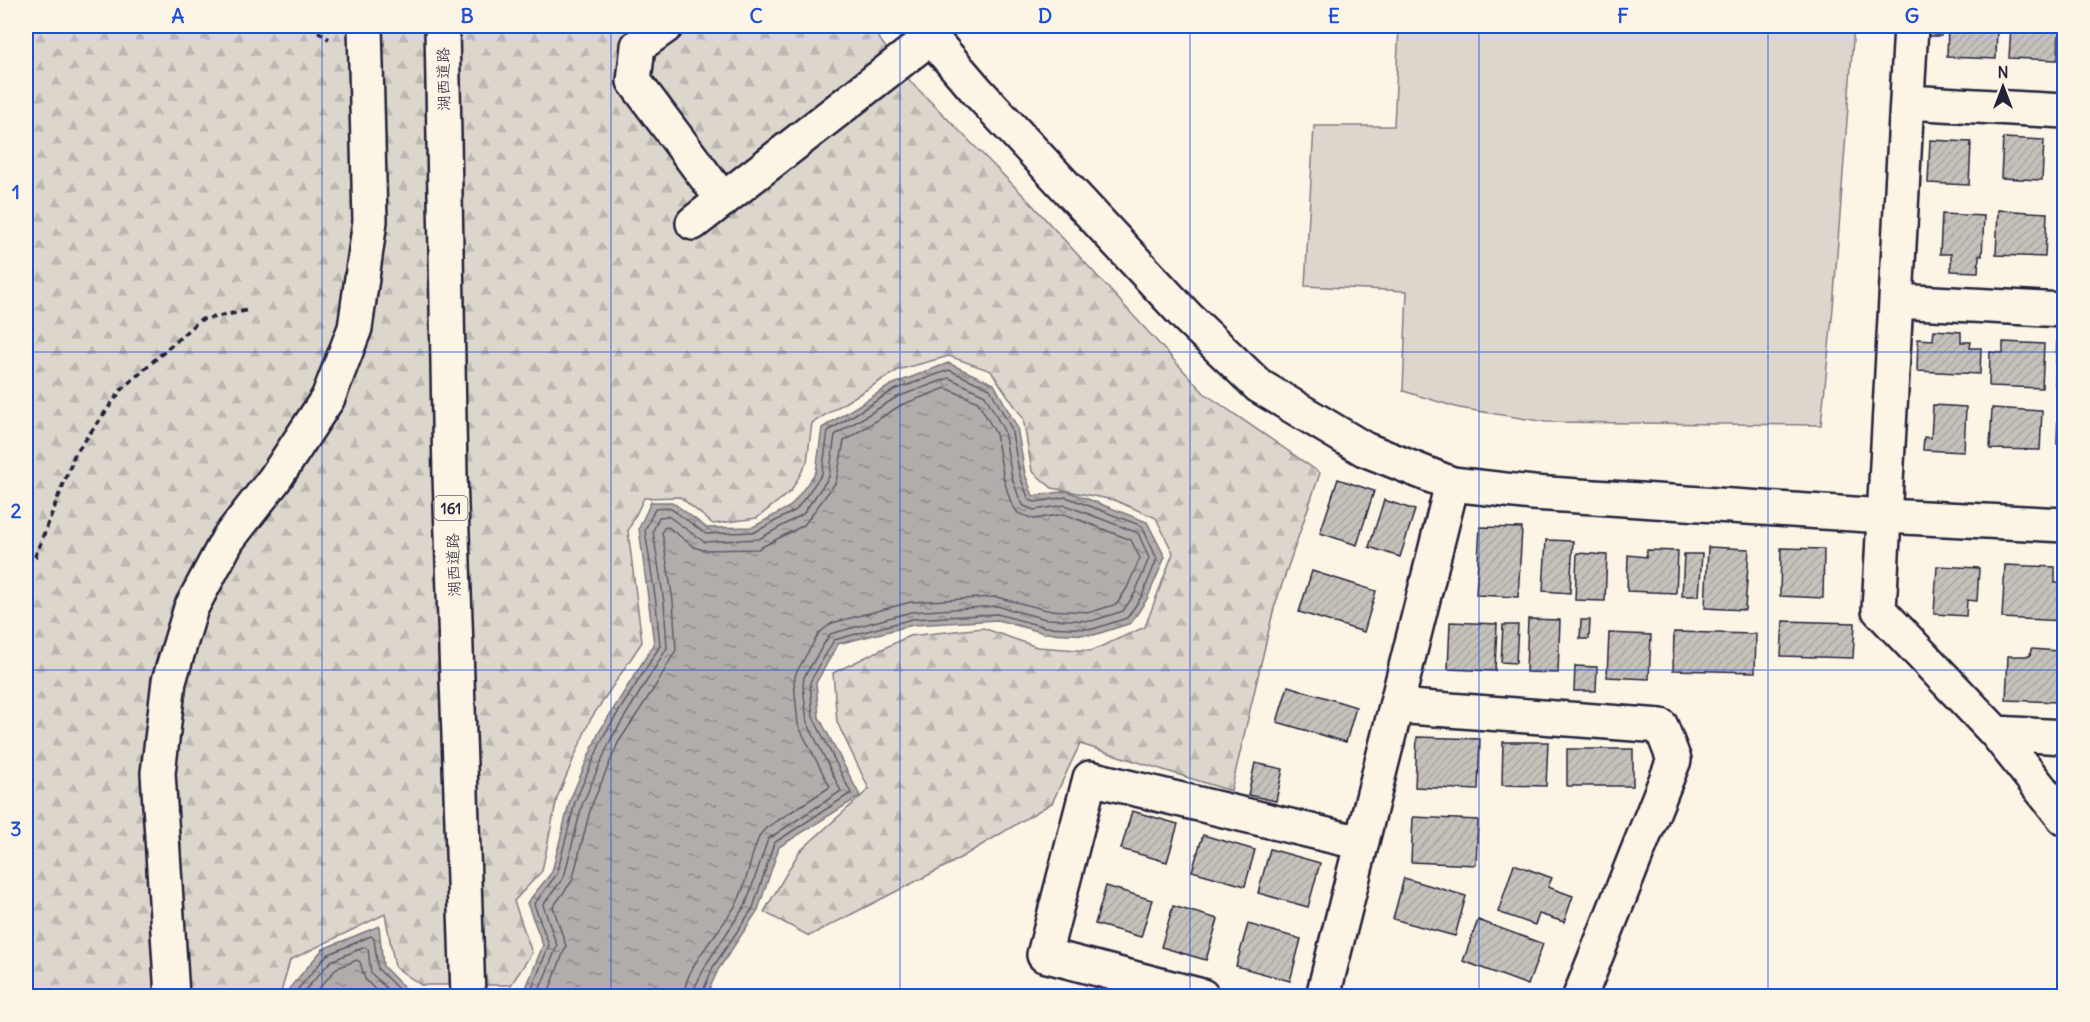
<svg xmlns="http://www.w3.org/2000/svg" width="2090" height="1022" viewBox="0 0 2090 1022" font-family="Delius,'Klee One',sans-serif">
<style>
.forest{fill:url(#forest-firs);stroke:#7f7c84;stroke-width:1.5}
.green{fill:#dcd6cc;stroke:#7f7c84;stroke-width:1.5}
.water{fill:url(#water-ripples);stroke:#78757e;stroke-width:1.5}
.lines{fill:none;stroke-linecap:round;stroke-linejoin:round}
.shore{stroke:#5c5a68;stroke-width:1.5}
.building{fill:url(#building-hatch);stroke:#22223b;stroke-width:1.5}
.minor-casing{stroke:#22223b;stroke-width:38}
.tertiary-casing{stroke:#22223b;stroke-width:38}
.motorway-casing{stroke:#22223b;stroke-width:38}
.path{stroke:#22223b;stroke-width:4;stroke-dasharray:6 4.5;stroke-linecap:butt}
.minor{stroke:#fcf5e5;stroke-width:33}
.tertiary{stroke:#fcf5e5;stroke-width:33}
.motorway{stroke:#fcf5e5;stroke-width:33}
.grid{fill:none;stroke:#1d4ed8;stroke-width:1.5;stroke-opacity:0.55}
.labels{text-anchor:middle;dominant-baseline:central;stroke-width:5;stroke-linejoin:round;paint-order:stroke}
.shield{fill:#fcf5e5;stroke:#63616e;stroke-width:1.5}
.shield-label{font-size:15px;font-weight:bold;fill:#22223b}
.street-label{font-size:16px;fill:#22223b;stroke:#fcf5e5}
.neatline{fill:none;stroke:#1d4ed8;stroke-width:2}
.grid-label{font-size:20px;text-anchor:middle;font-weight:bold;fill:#1d4ed8}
</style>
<defs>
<pattern id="forest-firs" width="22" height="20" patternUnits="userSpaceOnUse" patternTransform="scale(1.5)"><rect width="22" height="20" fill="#dcd6cc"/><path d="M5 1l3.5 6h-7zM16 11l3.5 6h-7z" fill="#bcb7b0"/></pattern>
<pattern id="water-ripples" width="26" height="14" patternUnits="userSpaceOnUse" patternTransform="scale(1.5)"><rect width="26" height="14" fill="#b2adab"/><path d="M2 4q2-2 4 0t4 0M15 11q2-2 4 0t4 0" fill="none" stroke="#908c8c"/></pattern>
<pattern id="building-hatch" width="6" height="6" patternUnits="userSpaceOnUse" patternTransform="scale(1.5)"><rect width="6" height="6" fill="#c6c1bb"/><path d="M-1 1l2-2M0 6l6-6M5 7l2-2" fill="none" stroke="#aaa6a2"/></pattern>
</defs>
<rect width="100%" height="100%" fill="#fcf5e5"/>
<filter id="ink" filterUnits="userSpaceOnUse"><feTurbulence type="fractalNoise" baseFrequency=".0167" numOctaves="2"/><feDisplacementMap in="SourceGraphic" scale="12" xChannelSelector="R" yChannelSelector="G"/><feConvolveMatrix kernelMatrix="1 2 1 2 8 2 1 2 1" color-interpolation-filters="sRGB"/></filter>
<g filter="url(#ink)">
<path class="forest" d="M26 26H870L911 82 1026 198 1204 393 1320 473 1274 608 1231 791 1080 744 1052 803 950 864 809 936 764 912 799 852 869 789 837 722 833 673 909 636 983 628 1037 647 1091 651 1145 627 1173 553 1156 518 1114 500 1052 488 1032 471 1023 418 991 371 949 356 898 370 812 423 807 462 791 491 757 518 713 524 680 497 644 498 628 531 642 642 590 720 557 798 542 871 514 901 532 953 511 985H421L395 967 385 914 290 960 280 996H26Z"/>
<path class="green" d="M1399 26H1854L1833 308 1821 425 1546 422 1459 408 1403 391 1407 291 1305 286 1314 126H1394Z"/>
<path class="water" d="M948 363 994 384 1017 427 1025 474 1033 496 1067 491 1147 522 1165 557 1147 599 1131 623 1094 635 1044 633 998 620 913 625 838 644 816 683 819 717 860 796 779 847 758 910 718 970 706 996H286L287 991 323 949 379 926 383 966 411 995 524 993 543 945 527 903 552 872 570 800 599 732 654 644 639 528 651 502H672L707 528 753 527 791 506 816 472 822 428 891 385Z"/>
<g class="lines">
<path class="shore" d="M292 996 327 955 371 936 374 939 378 969 405 996
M300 996 331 961 365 947 368 949 371 973 394 996
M312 996 337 968 357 960 360 962 365 979 381 996
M529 996 549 945 534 904 557 874 575 802 604 735 660 646 656 603 645 530 655 509 670 508 706 534 755 532 796 510 822 474 828 431 894 390 949 370 990 389 1011 428 1020 476 1029 500 1035 502 1066 497 1142 526 1157 559 1142 596 1127 618 1093 629 1045 627 997 614 912 619 834 640 810 682 813 717 851 793 774 843 753 908 713 967 701 996
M537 996 557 946 543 905 564 877 582 805 611 739 667 648 664 602 653 531 659 517 668 516 704 542 759 539 803 514 829 477 835 435 897 397 949 378 985 395 1004 431 1012 478 1020 500 1024 506 1034 510 1065 505 1138 533 1149 558 1135 593 1123 611 1092 621 1046 619 997 606 911 612 830 634 804 677 803 685 807 722 841 791 768 839 746 904 707 963 694 989 693 996
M547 996 566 946 553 907 572 881 591 807 618 743 656 685 676 650 673 601 662 532 664 528 668 527 694 547 703 550 758 549 804 525 836 482 844 441 901 405 946 388 978 402 996 434 1004 480 1011 503 1018 513 1034 519 1064 514 1131 540 1140 558 1127 588 1117 604 1091 612 1047 610 996 597 911 602 832 623 819 633 796 673 794 682 798 725 830 787 766 828 760 835C750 856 748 880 738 901 724 929 685 963 684 996"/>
</g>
<path class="building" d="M1922 26H1941V36H1922Z
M1948 26H1997L1996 59 1947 57Z
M2011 26H2059L2058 60 2009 58Z
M2003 138 2044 140 2042 180 2001 178Z
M1930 140 1971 142 1969 185 1928 183Z
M1998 210 2047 213 2045 257 1996 255Z
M1942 214 1984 216 1982 256 1979 255 1978 272 1951 271V254H1940Z
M1934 330 1961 332V342H1971L1970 348H1981L1980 374 1917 371 1918 339 1933 340Z
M2003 342 2044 344 2042 388 1989 386 1990 352 2003 353Z
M2057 342 2064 343V387L2055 386Z
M1933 405 1966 407 1964 452 1923 450 1924 437 1931 438Z
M1992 408 2042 411 2040 450 1990 449Z
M2058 415 2064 416V444H2057Z
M1338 479 1374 491 1357 545 1320 533Z
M1384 500 1415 510 1400 557 1369 547Z
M1480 527 1522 528 1518 597 1476 595Z
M1546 540 1573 541 1570 593 1543 591Z
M1708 547 1749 549 1745 610 1705 608Z
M1781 548 1824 549 1823 598 1780 596Z
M1647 550 1678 551 1676 593 1627 591 1628 555 1646 557Z
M1577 553 1607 555 1605 601 1575 600Z
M1684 554H1702L1699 596H1682Z
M2005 565 2055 567V583H2064V621L2002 618Z
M1937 566 1979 568 1977 601 1967 600 1966 616 1934 614Z
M1312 571 1376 591 1364 632 1299 612Z
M1528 619 1560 620 1558 673 1526 672Z
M1581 620H1590L1589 639H1580Z
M1783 621 1855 623 1853 658 1781 656Z
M1450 622 1497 624 1495 671 1448 669Z
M1503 625H1518L1516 663 1501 662Z
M1674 632 1756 634 1755 672 1673 670Z
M1609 633 1651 635 1649 679 1607 677Z
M2031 649 2059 651 2057 702 2006 700 2008 656H2030Z
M1575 666 1597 667 1596 691H1574Z
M1288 686 1356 707 1346 742 1277 722Z
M1417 737 1480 739 1478 790 1415 787Z
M1503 742H1548L1546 786 1502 785Z
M1567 749H1633V786H1567Z
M1255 763 1283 769 1276 801 1248 795Z
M1132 811 1178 824 1167 862 1121 849Z
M1413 817 1478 820 1476 865 1411 862Z
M1203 835 1255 850 1245 886 1192 871Z
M1270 849 1320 863 1308 907 1258 893Z
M1514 864 1552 878 1548 887 1573 896 1564 922 1539 914 1535 925 1498 912Z
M1404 878 1466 896 1455 936 1393 919Z
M1106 886 1152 900 1141 937 1095 924Z
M1173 906 1218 919 1206 960 1161 947Z
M1478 920 1543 944 1528 985 1463 961Z
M1248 924 1301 939 1290 981 1236 966Z
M1369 992 1384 996H1367Z"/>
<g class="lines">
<g class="minor-casing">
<path id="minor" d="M666 26 638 46 634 81 723 200
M1911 26 1879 610 1996 733 2064 818
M1907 102 2064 111
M693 223 930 38
M1896 301 2064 310
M1396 706 1661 726 1674 760 1580 996
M1996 733 2064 737
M1202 996 1044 955 1090 778 1361 843
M1323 996 1452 484"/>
</g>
<g class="tertiary-casing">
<path id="tertiary" d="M921 26 977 91 1187 317 1259 386 1364 449 1452 484 1533 493 1884 516 2064 525
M172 996 158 773 169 681 191 608 228 539 274 480 328 398 355 328 370 221 365 26"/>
</g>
<g class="motorway-casing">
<path id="motorway" d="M442 26 450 476 468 996"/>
</g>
<path class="path" d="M309 26 329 39
M26 563 35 557 75 454 122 389 200 320 249 310"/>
<use href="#minor" class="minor"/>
<use href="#tertiary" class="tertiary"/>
<use href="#motorway" class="motorway"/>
</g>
</g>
<path class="grid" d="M322 26V996M611 26V996M900 26V996M1190 26V996M1479 26V996M1768 26V996M26 352H2064M26 670H2064"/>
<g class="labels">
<rect class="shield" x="434.5" y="496" width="33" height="24" rx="4.5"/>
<g class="shield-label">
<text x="451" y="508">161</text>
</g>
<g class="street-label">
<text transform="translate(443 79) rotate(-91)">湖西道路</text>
<text transform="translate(453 565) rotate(-92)">湖西道路</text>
</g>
</g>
<rect width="2090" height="1022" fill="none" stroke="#fcf5e5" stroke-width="66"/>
<g transform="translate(2003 87)" stroke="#fcf5e5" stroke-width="4.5" paint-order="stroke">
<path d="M0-4.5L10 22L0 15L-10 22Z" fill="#22223b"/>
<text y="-9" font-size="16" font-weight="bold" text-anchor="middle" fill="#22223b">N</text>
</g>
<rect x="33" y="33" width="2024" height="956" class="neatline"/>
<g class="grid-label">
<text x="178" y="23">A</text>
<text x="467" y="23">B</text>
<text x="756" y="23">C</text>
<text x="1045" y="23">D</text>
<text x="1334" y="23">E</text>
<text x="1623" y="23">F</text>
<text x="1912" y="23">G</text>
<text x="16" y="199">1</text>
<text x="16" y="518">2</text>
<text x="16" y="836">3</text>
</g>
</svg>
